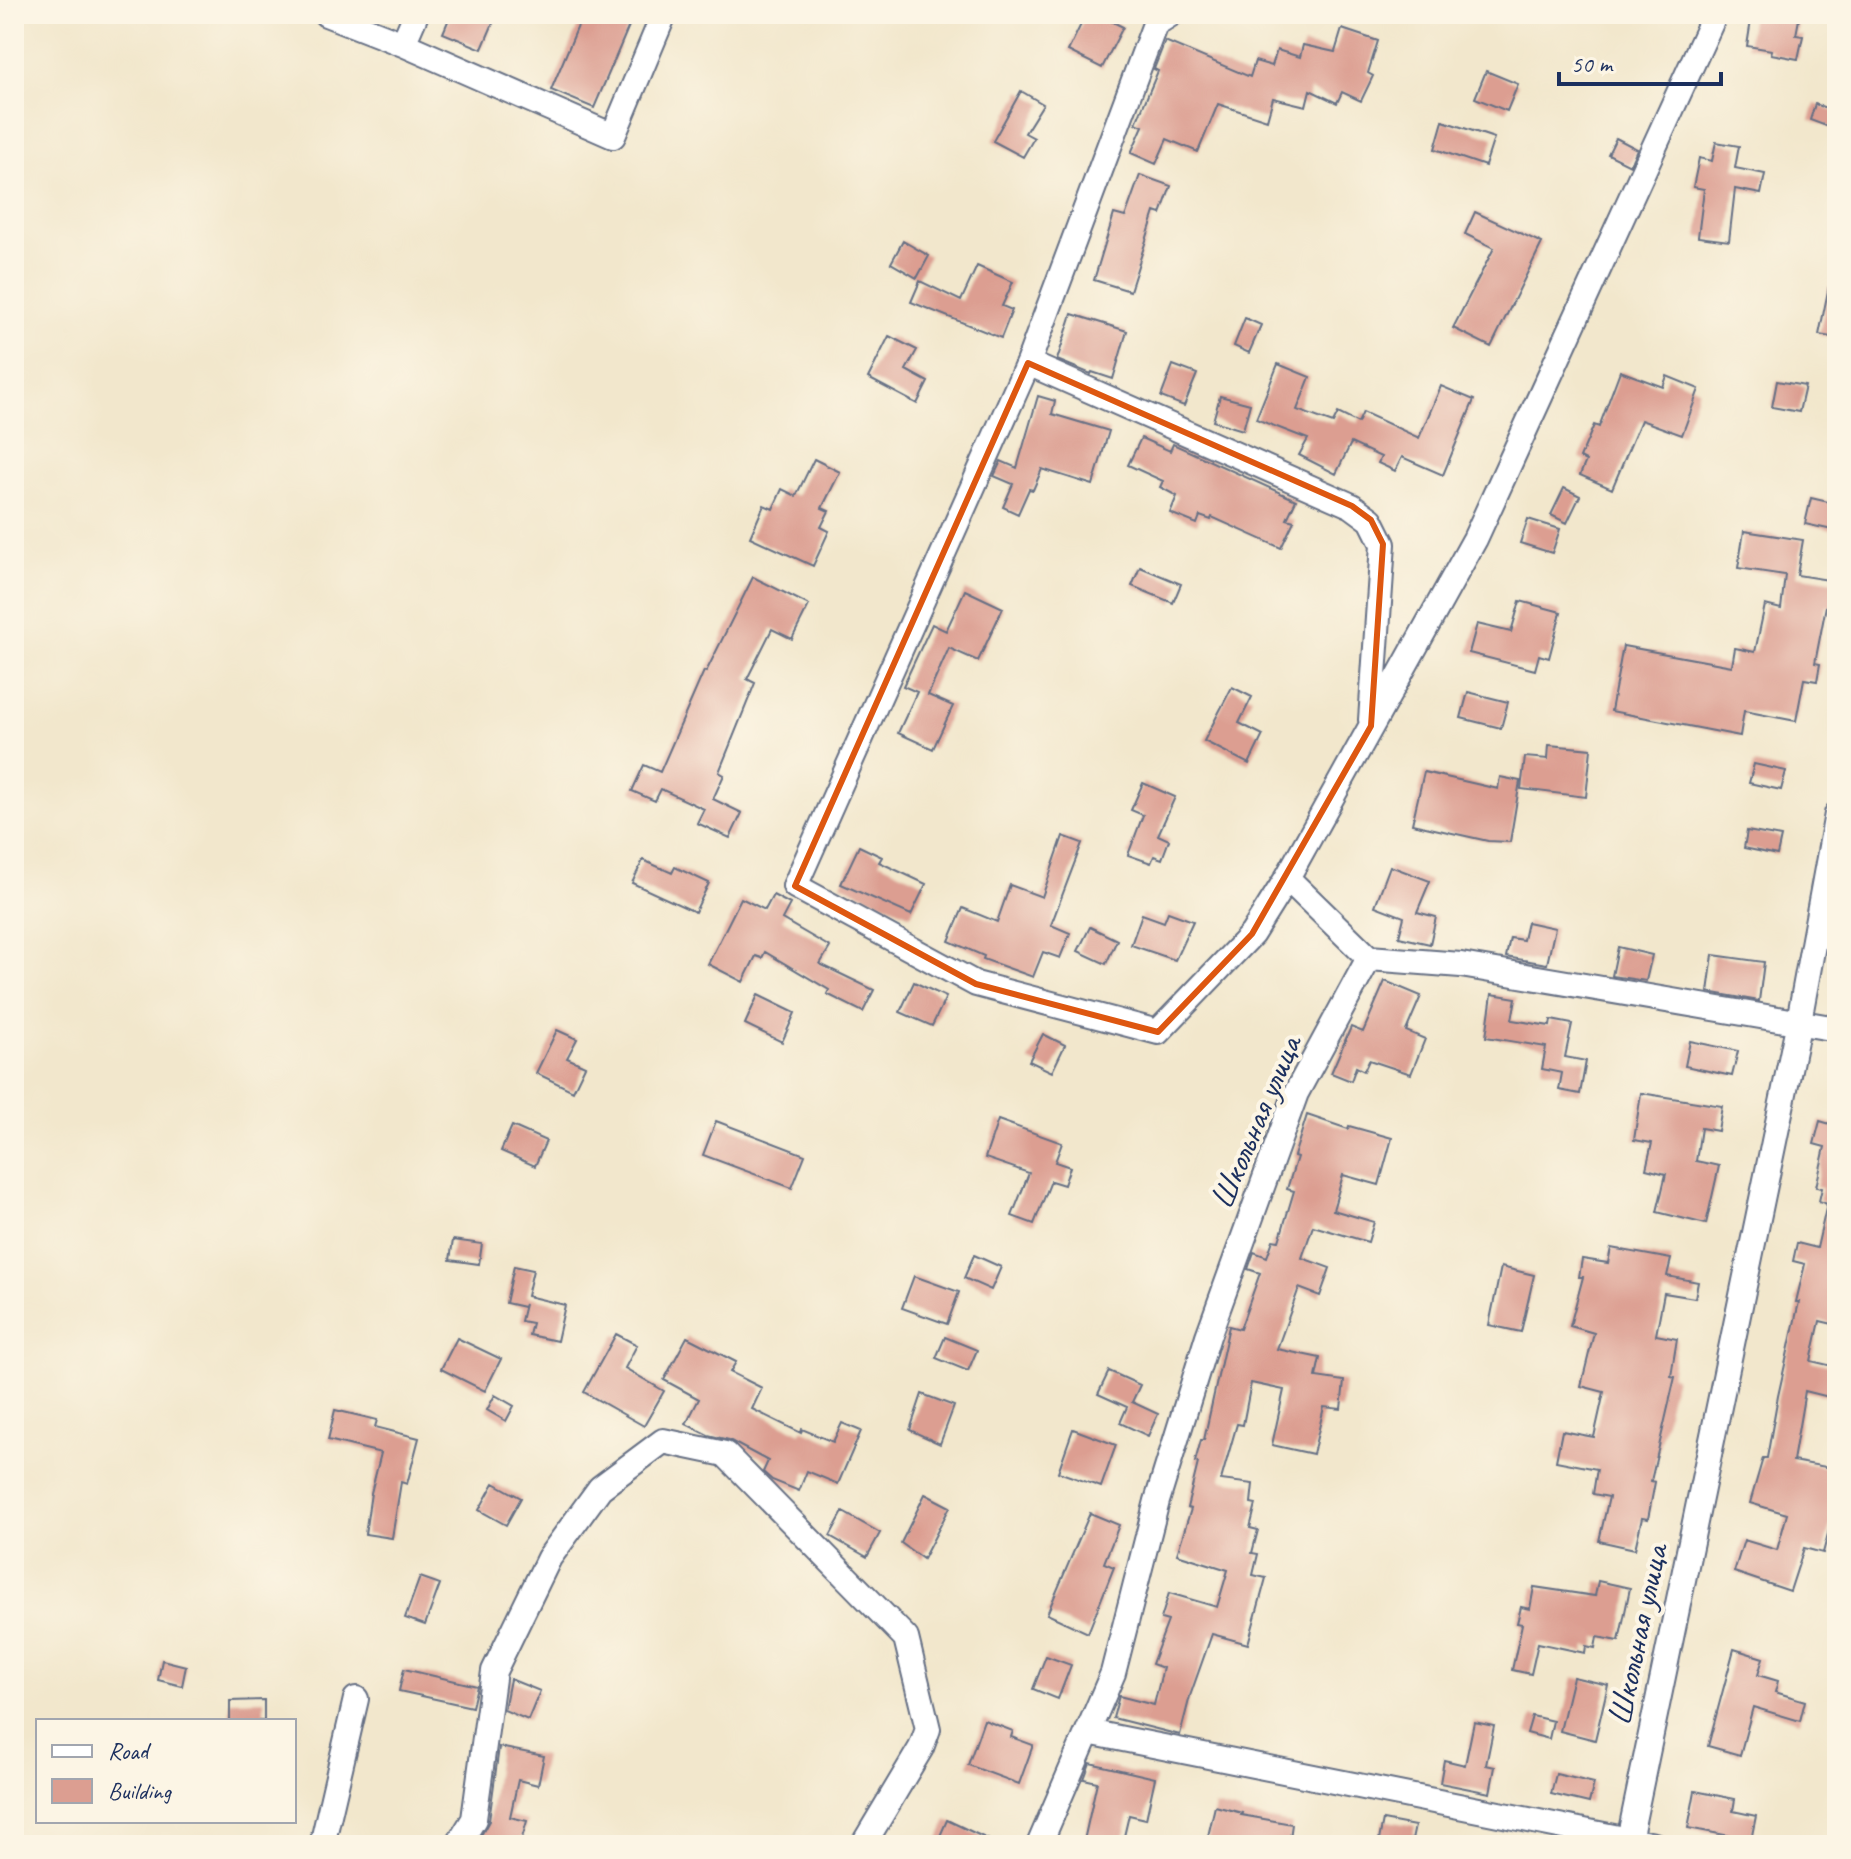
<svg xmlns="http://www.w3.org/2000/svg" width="1851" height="1859" viewBox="0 0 1851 1859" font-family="Caveat,sans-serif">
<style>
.building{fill:#dc9e91}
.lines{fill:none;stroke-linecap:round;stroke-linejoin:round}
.minor-casing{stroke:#666f84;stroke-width:28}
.minor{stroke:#fff;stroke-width:24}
.marked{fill:none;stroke:#de5710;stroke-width:6;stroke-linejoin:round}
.labels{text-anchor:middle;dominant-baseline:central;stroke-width:8;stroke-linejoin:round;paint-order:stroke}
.street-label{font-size:34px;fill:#1b2f5e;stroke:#fcf5e5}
</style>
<rect width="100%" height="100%" fill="#fcf5e5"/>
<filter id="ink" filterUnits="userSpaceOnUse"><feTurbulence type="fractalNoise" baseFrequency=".0125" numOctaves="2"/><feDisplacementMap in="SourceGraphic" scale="16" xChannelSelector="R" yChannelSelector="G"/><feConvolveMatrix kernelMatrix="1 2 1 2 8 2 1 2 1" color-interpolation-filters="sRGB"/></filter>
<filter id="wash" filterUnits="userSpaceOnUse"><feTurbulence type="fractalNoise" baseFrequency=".006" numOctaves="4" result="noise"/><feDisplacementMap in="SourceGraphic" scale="32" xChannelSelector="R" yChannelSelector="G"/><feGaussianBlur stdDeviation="1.8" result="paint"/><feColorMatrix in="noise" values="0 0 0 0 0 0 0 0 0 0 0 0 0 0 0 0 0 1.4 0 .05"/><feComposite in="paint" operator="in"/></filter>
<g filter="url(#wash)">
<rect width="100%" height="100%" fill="#f2e7cc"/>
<g id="blocks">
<path class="building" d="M451 14H497L482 49 443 33Z
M583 14H634L594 108 551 90Z
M1086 14H1097L1123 27 1102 68 1068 51Z
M1752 14H1800L1796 35 1803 36 1798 59 1771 54 1772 50 1747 46Z
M1342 29 1378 41 1368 73 1373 76 1361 101 1342 92 1337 103 1310 90 1306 106 1273 98 1267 120 1218 104 1198 152 1167 139 1156 164 1131 153 1143 126 1136 123 1158 71 1154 69 1165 41 1250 77 1255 61 1272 66 1277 50 1300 57 1303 45 1335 52Z
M1486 71 1518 84 1507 111 1475 98Z
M1021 91 1043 104 1025 133 1034 138 1023 157 993 141Z
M1815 104 1837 112V130L1810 120Z
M1443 121 1494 138 1485 166 1435 149Z
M1616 138 1637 149 1630 165 1608 154Z
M1716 142 1739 146 1735 168 1765 174 1761 194 1735 189 1729 241 1698 237 1704 189 1693 187 1699 158 1712 161Z
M1140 175 1171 186 1161 214 1155 212 1130 291 1094 280 1114 214 1125 217Z
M1475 212 1542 243 1491 347 1453 328 1494 248 1465 234Z
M903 241 929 256 917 278 891 263Z
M977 266 1013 282 1002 306 1012 310 1001 338 911 302 920 281 961 301Z
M1829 286 1837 287V338L1819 335Z
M1072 314 1127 331 1113 379 1092 372 1091 374 1057 360Z
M1245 318 1261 325 1249 353 1234 346Z
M889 336 917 350 906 370 928 382 917 404 868 378Z
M1278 364 1310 377 1297 410 1333 423 1338 413 1358 423 1363 412 1419 438 1441 386 1474 400 1443 475 1402 457 1395 471 1378 463 1381 457 1351 443 1336 474 1299 455 1308 439 1256 419Z
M1173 365 1197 374 1184 406 1161 397Z
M1620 371 1663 387 1667 376 1699 389 1682 435 1641 420 1612 489 1580 475 1586 461 1580 458 1594 425 1599 427Z
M1777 381 1805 386 1799 412 1772 407Z
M1038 396 1055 401 1052 414 1109 431 1093 485 1042 469 1033 490 1029 489 1018 514 1003 507 1013 484 994 476 1001 461 1017 468Z
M1220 396 1250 404 1243 430 1213 421Z
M1141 438 1170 451 1173 444 1296 500 1287 519 1294 521 1281 548 1212 517 1211 520 1200 516 1197 524 1170 513 1177 496 1160 487 1163 481 1128 465Z
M814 459 840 472 822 508 829 511 821 527 829 531 813 566 750 537 764 505 773 509 782 489 796 496Z
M1564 488 1580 496 1567 523 1551 515Z
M1811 498 1837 504V531L1805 524Z
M1528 519 1560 529 1552 553 1520 543Z
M1744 531 1803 540 1797 575 1835 581 1832 607 1826 606 1815 663 1820 664 1817 681 1804 679 1796 721 1744 711 1740 736 1611 711 1623 646 1732 666 1735 648 1755 652 1765 605 1781 609 1785 575 1738 568Z
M1140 567 1181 584 1173 603 1132 586Z
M753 577 809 605 792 639 772 629 747 679 755 683 719 772 724 775 713 799 742 813 730 838 697 823 704 809 661 789 655 801 632 791 644 765 660 772 704 671 706 672Z
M965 590 1003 608 978 661 949 648 928 695 953 706 933 749 898 733 917 692 903 686 932 624 946 631Z
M1520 601 1561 612 1549 658 1539 655 1535 670 1469 653 1477 624 1511 632Z
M1232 687 1252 697 1239 723 1263 735 1249 764 1204 741Z
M1468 692 1508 702 1501 728 1461 718Z
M1549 745 1591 749 1586 797 1521 789 1525 757 1548 759Z
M1754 764 1786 771 1781 790 1749 783Z
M1424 772 1498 789 1500 777 1520 781 1510 842 1488 841 1412 824Z
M1143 783 1175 797 1158 835 1169 840 1162 859 1154 856 1151 863 1128 855 1143 815 1131 810Z
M1747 831 1781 837 1777 855 1744 848Z
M1063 836 1082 843 1051 925 1070 933 1060 958 1043 952 1033 977 983 959 984 956 949 941 963 908 997 922 1010 885 1042 897Z
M859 846 882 857 879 862 926 884 911 915 841 884Z
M643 860 672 873 675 867 709 883 695 912 632 883Z
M1390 866 1430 881 1417 912 1436 917 1430 944 1399 937 1404 917 1375 906Z
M773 895 790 904 782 919 830 947 820 964 874 990 863 1012 827 994 829 990 765 952 762 958 756 956 743 982 708 964 741 898 765 910Z
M1168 912 1193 921 1175 960 1131 945 1142 914 1164 922Z
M1527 922 1555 928 1547 964 1506 957 1510 938 1523 940Z
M1090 927 1117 940 1106 964 1078 951Z
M1618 947 1652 955 1646 981 1612 976Z
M1713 955 1764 962 1759 1001 1708 992Z
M1385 981 1421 996 1406 1031 1425 1039 1411 1074 1369 1060 1364 1071 1356 1067 1351 1081 1331 1073 1351 1027 1363 1032Z
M914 982 946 997 932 1026 900 1012Z
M1492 994 1516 998 1512 1020 1550 1026 1551 1020 1572 1024 1565 1057 1586 1061 1580 1094 1559 1090 1562 1073 1542 1069 1546 1047 1486 1037Z
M758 995 795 1013 782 1042 745 1024Z
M557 1030 577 1039 567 1058 585 1066 573 1091 536 1073Z
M1043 1034 1065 1045 1052 1072 1029 1061Z
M1690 1041 1738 1051 1732 1076 1685 1066Z
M1641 1093 1722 1106 1718 1131 1701 1128 1696 1161 1719 1166 1706 1224 1657 1212 1666 1174 1646 1169 1652 1143 1634 1140Z
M1307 1115 1348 1129 1349 1126 1392 1138 1379 1185 1343 1175 1333 1210 1374 1222 1368 1242 1313 1226 1302 1258 1330 1268 1320 1296 1299 1288 1277 1349 1320 1358 1316 1377 1344 1381 1341 1409 1324 1407 1313 1454 1272 1445 1284 1390 1251 1383 1243 1425 1237 1424 1221 1480 1253 1484 1251 1503 1256 1504 1250 1528 1258 1530 1252 1553 1258 1554 1253 1575 1266 1578 1248 1644 1212 1634 1190 1696 1180 1735 1113 1718 1119 1696 1154 1705 1163 1668 1152 1664 1168 1621 1161 1619 1169 1593 1217 1607 1228 1570 1177 1554 1191 1509 1187 1508 1198 1463 1195 1462 1201 1440H1204L1229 1326 1240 1329 1260 1273 1248 1269 1254 1252 1267 1257 1273 1240 1279 1241 1294 1191 1287 1189 1297 1157 1294 1156Z
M998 1120 1062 1143 1055 1162 1070 1167 1064 1185 1051 1181 1034 1224 1012 1216 1029 1173 985 1158Z
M716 1121 805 1155 792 1188 703 1155Z
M1820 1121 1837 1126V1325L1820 1321 1811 1361 1837 1367V1399L1805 1391 1793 1461 1837 1469V1516L1833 1528 1830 1526 1823 1553 1804 1548 1790 1591 1734 1572 1744 1540 1777 1550 1787 1514 1750 1503 1763 1458H1767L1778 1396 1799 1302H1796L1805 1264 1793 1261 1797 1243 1817 1248 1827 1204 1819 1201 1822 1188 1816 1187 1825 1147 1814 1144Z
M512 1126 546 1141 535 1166 501 1151Z
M453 1240 482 1244 479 1264 450 1260Z
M1611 1248 1671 1259 1667 1276 1698 1282 1695 1298 1664 1293 1656 1335 1677 1339 1671 1376 1675 1377 1651 1481 1655 1482 1648 1519 1642 1518 1635 1549 1599 1541 1609 1497 1593 1494 1597 1469 1556 1461 1562 1431 1594 1437 1604 1392 1581 1386 1594 1333 1570 1326 1583 1277H1579L1582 1259 1608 1263Z
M974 1255 1001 1267 991 1290 964 1278Z
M514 1266 533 1270 527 1296 565 1305 557 1341 529 1335 532 1323 521 1321 525 1304 524 1307 506 1303Z
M1501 1267 1534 1275 1521 1332 1489 1325Z
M914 1276 959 1292 947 1324 902 1308Z
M616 1334 637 1345 625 1368 664 1391 644 1426 584 1392Z
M687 1337 736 1362 730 1372 762 1388 752 1409 801 1433 802 1429 833 1442 842 1423 861 1431 838 1484 807 1471 799 1491 772 1480 763 1472 768 1461 729 1440 708 1435 686 1424 699 1399 664 1380Z
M945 1337 977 1350 968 1371 936 1358Z
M457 1338 501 1359 485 1391 441 1369Z
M1109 1371 1140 1385 1132 1402 1158 1414 1148 1436 1120 1423 1127 1407 1098 1394Z
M922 1394 954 1406 940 1444 910 1430Z
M495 1395 514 1406 506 1421 487 1410Z
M335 1410 377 1420 375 1427 419 1438 407 1484 401 1482 392 1538 365 1534 371 1493 381 1453 328 1440Z
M1073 1429 1116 1445 1101 1487 1058 1472Z
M494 1483 521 1498 506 1525 479 1510Z
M925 1494 950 1507 923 1559 901 1543Z
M843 1512 880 1533 867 1557 830 1536Z
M1090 1513 1119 1525 1104 1563 1114 1567 1088 1633 1047 1614Z
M420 1577 440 1584 425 1625 405 1618Z
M1598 1581 1630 1588 1619 1641 1597 1637 1595 1648 1586 1646 1585 1653 1538 1643 1531 1674 1512 1670 1522 1624 1517 1623 1521 1607 1530 1609 1534 1587 1595 1596Z
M1734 1649 1763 1658 1758 1675 1778 1681 1775 1692 1805 1701 1800 1721 1753 1707 1740 1755 1708 1746Z
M1046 1656 1071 1665 1058 1699 1033 1689Z
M162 1660 186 1666 182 1686 158 1680Z
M404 1669 477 1686 472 1707 399 1691Z
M1573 1677 1608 1685 1595 1740 1560 1731Z
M510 1679 540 1691 528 1720 504 1710Z
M264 1700V1721H230V1701Z
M1532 1716 1553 1721 1549 1739 1527 1733Z
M984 1720 1013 1731 1011 1737 1033 1745 1019 1784 968 1765Z
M1474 1722 1494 1726 1486 1765 1495 1767 1490 1793 1440 1783 1444 1760 1465 1765Z
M499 1747 544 1756 538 1785 518 1780 510 1817 527 1821 520 1845H501L479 1839 489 1821Z
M1090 1763 1155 1778 1146 1819 1129 1815 1122 1845H1083L1097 1782 1084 1779Z
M1556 1774 1594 1783 1589 1803 1551 1794Z
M1695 1791 1735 1799 1733 1811 1756 1816 1751 1840 1688 1828Z
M1215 1806 1242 1813 1241 1815 1292 1824 1289 1845H1206Z
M947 1820 1000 1845H936Z
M1383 1820 1415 1826 1411 1845H1378Z"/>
</g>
</g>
<g filter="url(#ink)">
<use href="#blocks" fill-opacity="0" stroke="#666f84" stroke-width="2"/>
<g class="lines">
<g class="minor-casing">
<path id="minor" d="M326 14 403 44 613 136 664 14
M1171 14 1155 24 1028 363 795 886 976 984 1158 1032 1252 934 1287 878 1475 539 1715 14
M403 44 416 14
M1028 363 1352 506 1371 520 1383 544 1371 720
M1287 878 1369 958
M1369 958 1461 965 1837 1029
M1088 1732 1654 1845
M322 1845 356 1699
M458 1845 474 1819 494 1671 549 1558 600 1488 663 1441 725 1454 906 1638 928 1729 921 1748 863 1845
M1039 1845 1113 1673 1157 1501 1208 1336 1296 1093 1369 958
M1628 1845 1799 1021 1837 814"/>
</g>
<use href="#minor" class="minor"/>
</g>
</g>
<path class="marked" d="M1028 363 1352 506 1371 520 1383 544 1371 726 1252 934 1158 1032 976 984 795 886Z"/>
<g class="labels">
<g class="street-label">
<text transform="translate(1255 1122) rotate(-67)">Школьная улица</text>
<text transform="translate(1637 1635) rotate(-78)">Школьная улица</text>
</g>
</g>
<rect width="1851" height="1859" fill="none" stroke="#fcf5e5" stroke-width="48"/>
<rect x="36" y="1719" width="260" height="104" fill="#fcf5e5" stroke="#a2a6af" stroke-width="2"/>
<rect x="52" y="1745" width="40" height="12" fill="#ffffff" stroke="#a2a6af" stroke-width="2"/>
<text x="108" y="1759" font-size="24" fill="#1b2f5e">Road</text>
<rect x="52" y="1779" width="40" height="24" fill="#dc9e91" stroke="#a2a6af" stroke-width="2"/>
<text x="108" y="1799" font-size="24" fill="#1b2f5e">Building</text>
<path d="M1559 72v12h162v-12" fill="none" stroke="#1b2f5e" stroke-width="4"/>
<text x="1571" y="72" font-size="24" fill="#1b2f5e" stroke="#fcf5e5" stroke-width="6" paint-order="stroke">50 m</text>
</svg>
